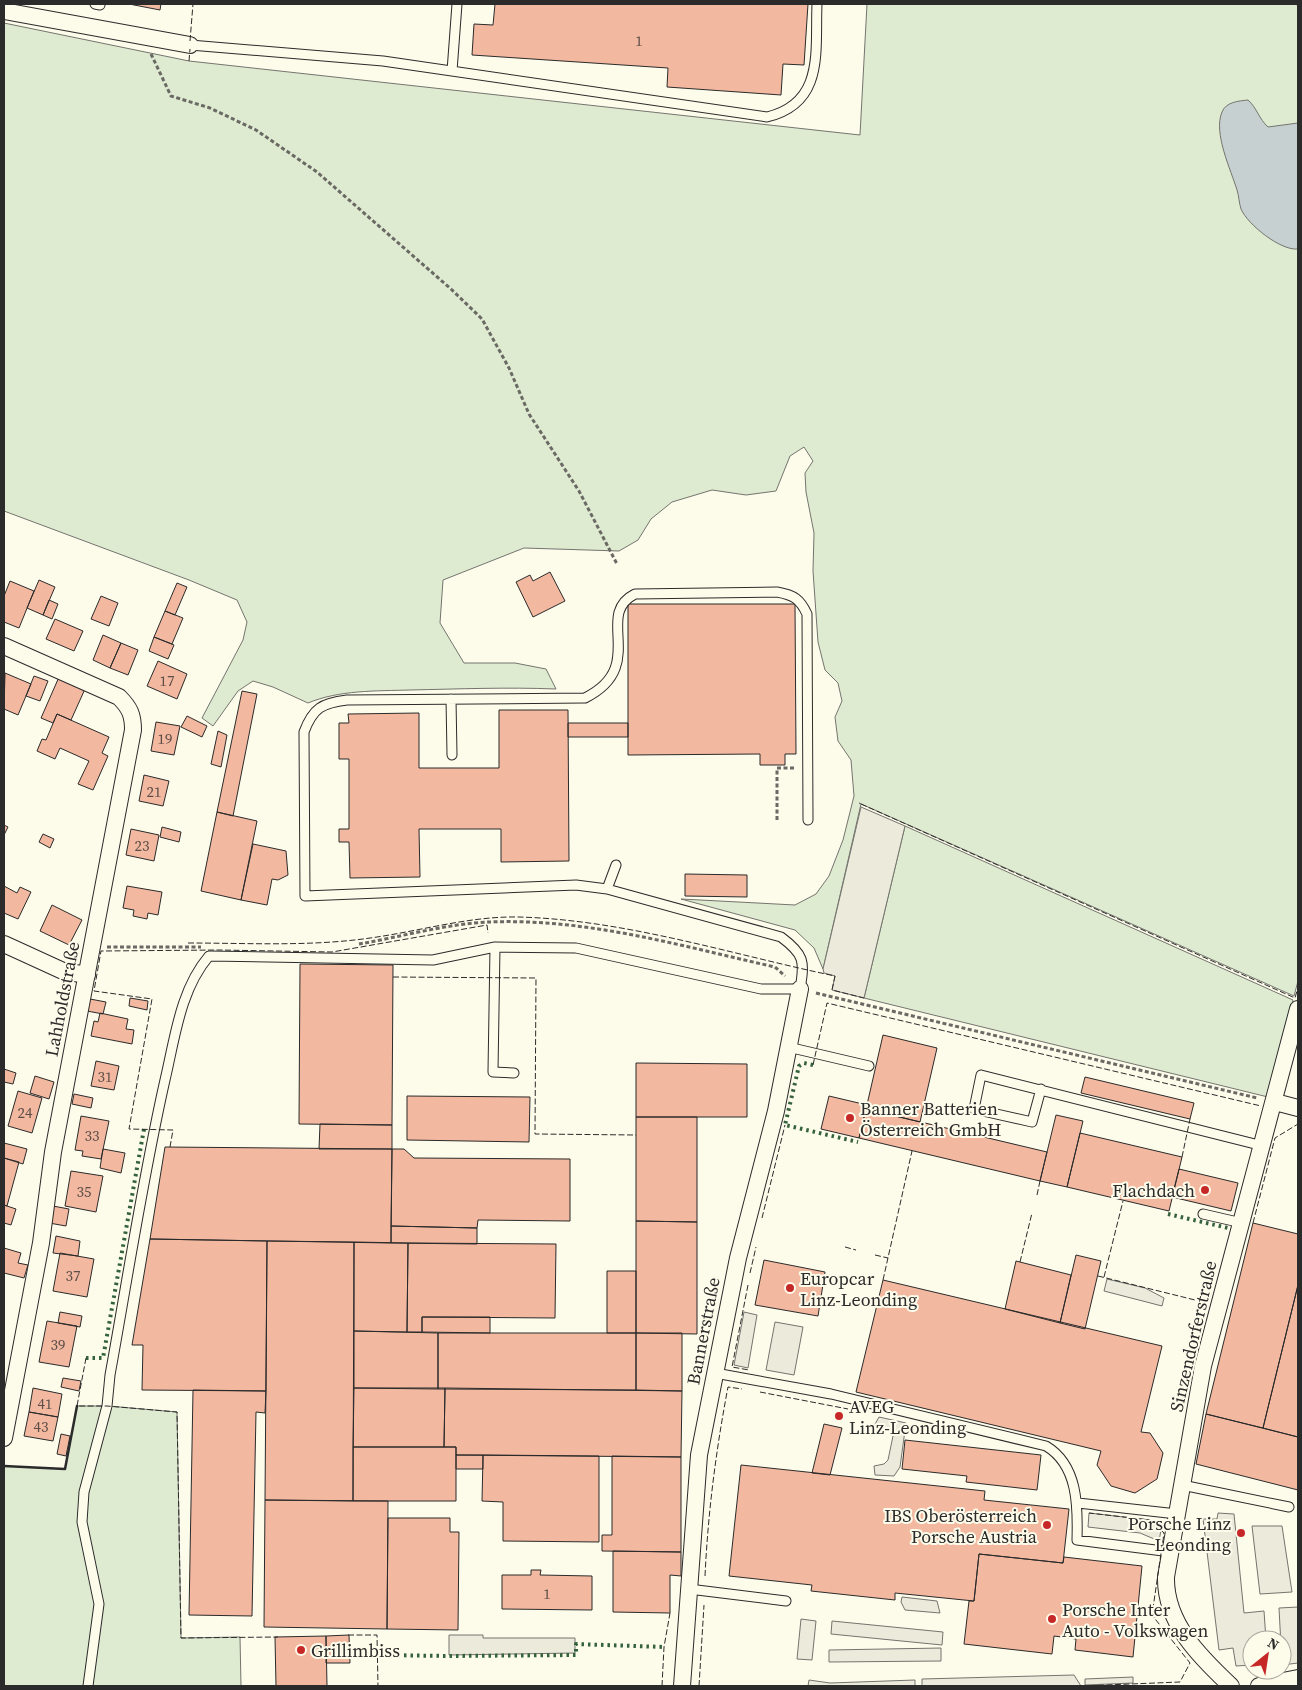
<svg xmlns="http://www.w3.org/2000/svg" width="1302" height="1690" viewBox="0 0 1302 1690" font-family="'Source Serif 4',serif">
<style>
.green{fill:#deebd1;stroke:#74746e}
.parking{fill:#eceadb;stroke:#74746e}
.water{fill:#c7d0d0;stroke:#74746e}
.building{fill:#f2b8a0;stroke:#2b2b2b}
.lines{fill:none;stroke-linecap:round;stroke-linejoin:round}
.lane-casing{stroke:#2b2b2b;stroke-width:11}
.street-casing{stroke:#2b2b2b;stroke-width:18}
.path{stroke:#6a6964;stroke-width:3;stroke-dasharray:4 2.5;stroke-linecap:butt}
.lane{stroke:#fdfbea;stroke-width:9}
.street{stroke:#fdfbea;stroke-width:16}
.hedge{stroke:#34623c;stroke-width:4;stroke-dasharray:2.5 4;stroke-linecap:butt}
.fence{stroke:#2b2b2b;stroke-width:1;stroke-dasharray:6 2.5;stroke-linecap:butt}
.wall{stroke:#2b2b2b;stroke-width:2.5}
.poi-dot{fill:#c62828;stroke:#fdfbea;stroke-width:2}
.labels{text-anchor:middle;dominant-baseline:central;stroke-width:4;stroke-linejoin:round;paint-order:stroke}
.number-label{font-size:15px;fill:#5d4e48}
.street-label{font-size:18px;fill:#2b2b2b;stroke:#fdfbea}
.poi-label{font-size:18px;fill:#2b2b2b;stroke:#fdfbea;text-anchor:start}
</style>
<rect width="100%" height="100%" fill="#fdfbea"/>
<path class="green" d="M867 4H1298V981L1294 996 859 803 861 804 823 969 814 948 795 930 681 899 795 905 816 894 829 876 843 840 854 796 851 760 838 741 835 717 842 701 838 683 825 670 818 642 813 571 814 533 806 492 805 473 813 461 804 447 790 456 776 491 746 495 712 490 672 502 651 519 638 540 619 551 524 548 443 580 440 623 464 663H515L546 669 556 689C507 687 459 689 410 690 376 691 339 690 308 703L273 687 253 681 238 691 213 726 202 718 243 640 247 622 237 600 189 580 4 511V23L189 61 860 135Z
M905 826 1293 1000 1268 1097 864 998Z
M77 1406H108L177 1412 181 1638 240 1637 241 1686H4V1466L65 1469Z"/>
<path class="parking" d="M861 807 905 826 864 998 832 990 835 976 824 973 823 969Z
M1107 1279 1145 1288 1164 1298 1162 1306 1104 1291Z
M744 1312 757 1315 748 1368 734 1365Z
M775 1322 803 1327 794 1375 766 1370Z
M879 1417 906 1423 900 1467 894 1476 875 1475 874 1466 884 1464 888 1460 893 1436 887 1429 874 1426Z
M1089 1513 1150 1520 1161 1530 1159 1541 1140 1533 1088 1527Z
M1218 1513 1234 1514 1244 1613 1264 1611 1266 1640H1252V1665L1236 1666 1233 1648 1219 1650 1203 1519H1217Z
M1252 1526H1282L1292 1592 1260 1594Z
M902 1597 937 1601 940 1613 905 1610 901 1602Z
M1298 1607V1663L1282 1665 1279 1608Z
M801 1619 816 1621 812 1660 797 1659Z
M832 1621 943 1632 942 1645 831 1634Z
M449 1635H483V1638H575V1653L449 1655Z
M941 1648V1661L829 1662V1650Z
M1074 1675 1081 1686H922V1679Z
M1133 1677V1683L1085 1685V1679Z
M809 1680 830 1683 915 1680V1686H808Z"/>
<path class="water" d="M1248 100C1257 108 1259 119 1268 127L1298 123V249C1281 251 1248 225 1241 209 1239 203 1239 196 1237 190 1231 170 1213 133 1222 112 1226 102 1238 101 1248 100Z"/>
<path class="building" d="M129 4H161L160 10Z
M495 4H808L804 65 783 64 781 95 667 87 668 68 472 55 474 24 493 25Z
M550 572 565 601 533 617 516 582 530 575 533 581Z
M39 580 55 587 43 615 27 608Z
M10 581 34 591 19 628 4 622V596Z
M177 583 187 587 175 615 165 611Z
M101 596 118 603 109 626 91 619Z
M49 600 58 604 52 619 43 615Z
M628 604H795L796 754H785V765H760V754L628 755Z
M165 611 183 618 172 644 154 637Z
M55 619 83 631 74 651 46 639Z
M103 635 121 643 110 668 93 660Z
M154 637 174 645 168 659 149 651Z
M121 643 138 650 128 675 110 668Z
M158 661 187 674 177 699 147 686Z
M5 673 31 684 18 715 4 709Z
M34 676 48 681 40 701 26 696Z
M59 677 85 689 71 720 57 714 53 723 41 718Z
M242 691 257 694 233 816 217 812Z
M499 710H568L569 861 501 862V829H419L420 877 350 878 349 842H339V829H349V759H339V723H349L348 714 419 713V768H499Z
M57 714 109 737 102 753 108 756 93 790 78 784 89 761 60 748 55 759 37 751 42 739 46 740Z
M187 716 207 726 202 737 181 727Z
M156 722 180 726 174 755 151 751Z
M568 723H628V737H568Z
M218 731 227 735 221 767 211 764Z
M144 775 169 781 163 806 139 801Z
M217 812 257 821 241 900 201 891Z
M4 825 8 827 4 835Z
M162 827 181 832 179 842 160 837Z
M131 829 159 835 154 861 126 855Z
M43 834 54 839 50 848 39 842Z
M253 844 286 851 288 875 278 880 272 879 267 905 241 900Z
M685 874 747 875V897L685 896Z
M4 886 17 893 20 887 31 892 18 919 4 913Z
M127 886 162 892 158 915 148 913 147 919 133 916 134 910 123 908Z
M52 905 82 920 69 945 40 931Z
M300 964 393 965 392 1125 299 1124Z
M130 998 148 1001 147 1010 129 1006Z
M90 999 106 1002 103 1014 87 1011Z
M100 1013 128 1019 126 1029 134 1030 132 1044 91 1036 94 1021 98 1022Z
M883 1035 937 1048 920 1122 866 1109Z
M96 1061 119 1066 114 1090 91 1086Z
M636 1063 747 1064V1117H636Z
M4 1069 16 1073 13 1084 4 1082Z
M35 1076 54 1082 49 1099 30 1093Z
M1085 1077 1194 1103 1190 1119 1081 1093Z
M18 1091 42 1098 32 1133 8 1126Z
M74 1094 93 1098 91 1108 72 1104Z
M407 1096 530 1097 529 1142 407 1140Z
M829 1096 867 1105 859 1138 821 1129Z
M866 1109 1047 1152 1040 1181 859 1138Z
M1056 1115 1083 1121 1067 1187 1040 1181Z
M81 1116 109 1121 101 1159 82 1156 83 1151 75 1150Z
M636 1117H697V1222L636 1221Z
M320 1124 392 1125V1149H319Z
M1080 1133 1182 1157 1169 1211 1067 1187Z
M4 1143 27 1149 23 1164 4 1158Z
M165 1147 392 1149 391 1243 150 1239Z
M103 1149 125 1153 121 1173 100 1168Z
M392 1149H404L414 1158 570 1159V1221L478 1220 477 1228 391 1226Z
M4 1158 19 1162 7 1206 4 1205Z
M1179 1169 1238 1183 1231 1211 1172 1197Z
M71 1171 103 1176 96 1212 65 1206Z
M4 1205 16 1209 11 1225 4 1223Z
M53 1206 69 1209 66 1226 49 1223Z
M636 1221 697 1222V1334L636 1333Z
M1253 1223 1298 1234V1285L1263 1428 1206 1414Z
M391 1226 477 1228V1244L391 1243Z
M56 1236 80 1241 78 1256 53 1253Z
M150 1239 267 1241 266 1391 142 1390 143 1345H132Z
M267 1241 354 1242 353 1501 265 1500Z
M354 1242 408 1243 407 1332 354 1331Z
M408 1243 556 1244 555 1318 422 1317V1332H407Z
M4 1248 21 1253 18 1263 28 1265 24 1278 4 1273Z
M60 1253 94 1259 87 1297 53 1291Z
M1076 1255 1101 1261 1085 1329 1060 1323Z
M764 1260 825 1272 818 1316 755 1305Z
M1016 1261 1071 1275 1060 1323 1005 1309Z
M607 1271H636V1333H607Z
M883 1280 1162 1346 1141 1432 1150 1433 1163 1453 1157 1479 1135 1493 1111 1486 1097 1465 1101 1451 856 1392Z
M1298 1285V1437L1263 1428Z
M60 1312 82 1316 80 1327 58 1323Z
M422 1317H490V1333L422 1332Z
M47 1321 77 1326 69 1367 39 1362Z
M354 1331 438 1333V1389L354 1388Z
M438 1333H636V1390L438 1389Z
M636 1333H682V1391L636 1390Z
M63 1378 81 1381 79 1391 61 1387Z
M33 1388 62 1394 58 1417 29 1412Z
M354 1388H445L444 1447H353Z
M445 1388 682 1391 681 1457 456 1455V1447H444Z
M193 1390 266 1391 265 1413 256 1412 252 1616 189 1615Z
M29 1412 58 1417 53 1441 24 1436Z
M1206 1414 1298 1437V1490L1196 1464Z
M824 1424 842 1428 830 1475 812 1473Z
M61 1434 70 1436 66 1456 57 1454Z
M905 1440 1041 1455 1037 1490 966 1482 967 1476 902 1469Z
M353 1447H456V1501H353Z
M456 1455H483V1469H456Z
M483 1455 599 1456V1542L503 1541V1502L482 1501Z
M612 1456 681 1457V1552L602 1551V1535H612Z
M741 1465 985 1491 984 1500 1069 1509 1063 1563 979 1554 974 1601 895 1593V1600L811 1591 812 1585 729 1576Z
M265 1500 388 1501 387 1629 264 1627Z
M388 1518H450V1532H459L458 1630 387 1629Z
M613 1551 681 1552V1576L670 1575V1613L613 1612Z
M979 1554 1063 1563 1064 1557 1142 1566 1133 1657 1075 1650 1076 1639 1054 1636 1052 1654 964 1644 969 1601H974Z
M531 1570H541L540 1575 592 1576V1610L502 1609V1575H531Z
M349 1635 350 1663H326V1636Z
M326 1636 327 1686H276L275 1637Z"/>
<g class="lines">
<g class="lane-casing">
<path id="lane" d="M95 4 100 5
M190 45 383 61 767 117C825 103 815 51 817 4
M452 71 457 4
M451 699 452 755
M607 889 616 865
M788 1047 869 1066
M514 1073 493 1072 495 947 576 948 761 989H800C805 961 804 954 781 937L607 889 576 885 305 896 304 732C313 708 322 703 347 700L585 698C649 666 593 615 635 594L777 592C794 595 800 599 807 614L808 820
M1041 1089 1032 1122 974 1109 981 1075 1263 1146
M1203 1214 1242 1223
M715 1373 831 1394 1046 1446C1078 1465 1078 1506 1077 1540L1171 1552
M1182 1485 1289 1507
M1078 1503 1177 1514
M689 1589 786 1601
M88 1686 99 1604 82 1522 84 1492 107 1406 110 1375C128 1276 143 1177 165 1080 175 1038 180 990 209 956L433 960 495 947"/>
</g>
<g class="street-casing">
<path id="street" d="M4 11 190 45
M4 646 119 697C130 708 133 715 133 730L53 1152 41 1243 4 1438
M4 944 63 971 87 975
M1275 1102 1298 1108
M682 1686 699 1455 738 1258 776 1111 800 989
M1231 1686C1200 1657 1165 1623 1166 1577L1203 1366 1298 1009
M1259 1686 1298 1678"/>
</g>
<path class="path" d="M151 54 171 96 210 108 256 130 317 172 451 289 482 319 509 368 529 414 579 491 617 564
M777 820V768H795
M359 944C400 937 450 923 490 922 587 918 681 946 775 967L785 976
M107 947H201
M816 993 1257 1098"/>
<use href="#lane" class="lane"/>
<use href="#street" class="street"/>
<path class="hedge" d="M813 1065 804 1063 799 1066 785 1125 858 1142
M1168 1214 1228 1228
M86 1358H103L144 1129
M378 1655 448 1656 576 1655V1644L664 1647"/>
<path class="fence" d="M1294 4 1298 5
M190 41 193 4
M189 61 190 49
M861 804 1295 998 1298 987
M188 943C251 943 314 947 377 937 424 930 471 916 519 917 626 920 730 954 835 976L832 990 864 998
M393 977 536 978 535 1134 636 1135
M813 1065 827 1003 1261 1106
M170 1147 173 1130 129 1129 152 999 94 991 101 951 219 950 332 952 487 925 488 933
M1182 1157 1190 1119
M1037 1195 1040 1181
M762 1218 785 1125
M1253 1223 1275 1138 1298 1124
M845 1247 856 1250
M875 1255 888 1258
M1020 1262 1032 1213
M750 1273 756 1247
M1098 1276 1195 1300
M1104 1277 1123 1201
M883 1280 912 1151
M748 1285 732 1367 749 1370
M86 1358 77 1406H107L177 1412 181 1638 278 1637
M760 1392 848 1409
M705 1576C708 1512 716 1450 728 1387L742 1389
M348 1635H377L378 1686
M662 1686 664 1647 670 1613
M699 1686 704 1605
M1081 1686 1180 1682 1190 1663 1152 1615 1164 1533 1150 1520 1089 1513"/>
<path class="wall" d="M4 1466 65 1469 77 1406"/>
</g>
<g class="poi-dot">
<circle cx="850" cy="1118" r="5"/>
<circle cx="1205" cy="1190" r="5"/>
<circle cx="790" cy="1288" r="5"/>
<circle cx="839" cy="1416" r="5"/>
<circle cx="1047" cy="1525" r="5"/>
<circle cx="1241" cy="1533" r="5"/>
<circle cx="1052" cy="1619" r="5"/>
<circle cx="301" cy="1650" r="5"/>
</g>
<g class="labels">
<g class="number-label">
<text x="639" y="40">1</text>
<text x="167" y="680">17</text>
<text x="165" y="738">19</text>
<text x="154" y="791">21</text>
<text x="142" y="845">23</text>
<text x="105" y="1076">31</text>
<text x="25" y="1112">24</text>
<text x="92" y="1135">33</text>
<text x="84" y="1191">35</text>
<text x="73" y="1275">37</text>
<text x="58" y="1344">39</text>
<text x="45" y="1403">41</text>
<text x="41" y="1426">43</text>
<text x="547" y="1593">1</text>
</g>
<g class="street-label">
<text transform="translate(62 999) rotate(-79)">Lahholdstraße</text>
<text transform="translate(703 1331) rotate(-79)">Bannerstraße</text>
<text transform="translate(1193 1336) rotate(-77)">Sinzendorferstraße</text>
</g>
<g class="poi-label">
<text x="860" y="1108">Banner Batterien<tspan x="860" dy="21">Österreich GmbH</tspan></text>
<text x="1195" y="1190" text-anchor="end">Flachdach</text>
<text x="800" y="1278">Europcar<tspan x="800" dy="21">Linz-Leonding</tspan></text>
<text x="849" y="1406">AVEG<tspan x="849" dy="21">Linz-Leonding</tspan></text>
<text x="1037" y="1515" text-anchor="end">IBS Oberösterreich<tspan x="1037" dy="21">Porsche Austria</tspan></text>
<text x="1231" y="1523" text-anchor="end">Porsche Linz<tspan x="1231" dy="21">Leonding</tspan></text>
<text x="1062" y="1609">Porsche Inter<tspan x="1062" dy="21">Auto - Volkswagen</tspan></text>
<text x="311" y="1650">Grillimbiss</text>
</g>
</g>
<rect width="1302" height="1690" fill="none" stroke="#2b2b2b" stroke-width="10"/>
<g transform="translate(1267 1655) rotate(30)"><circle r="24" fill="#fdfbea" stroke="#a9a89e"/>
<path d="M0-4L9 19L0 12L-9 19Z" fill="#c62828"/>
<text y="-8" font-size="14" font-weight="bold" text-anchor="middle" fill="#2b2b2b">N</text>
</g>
</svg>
